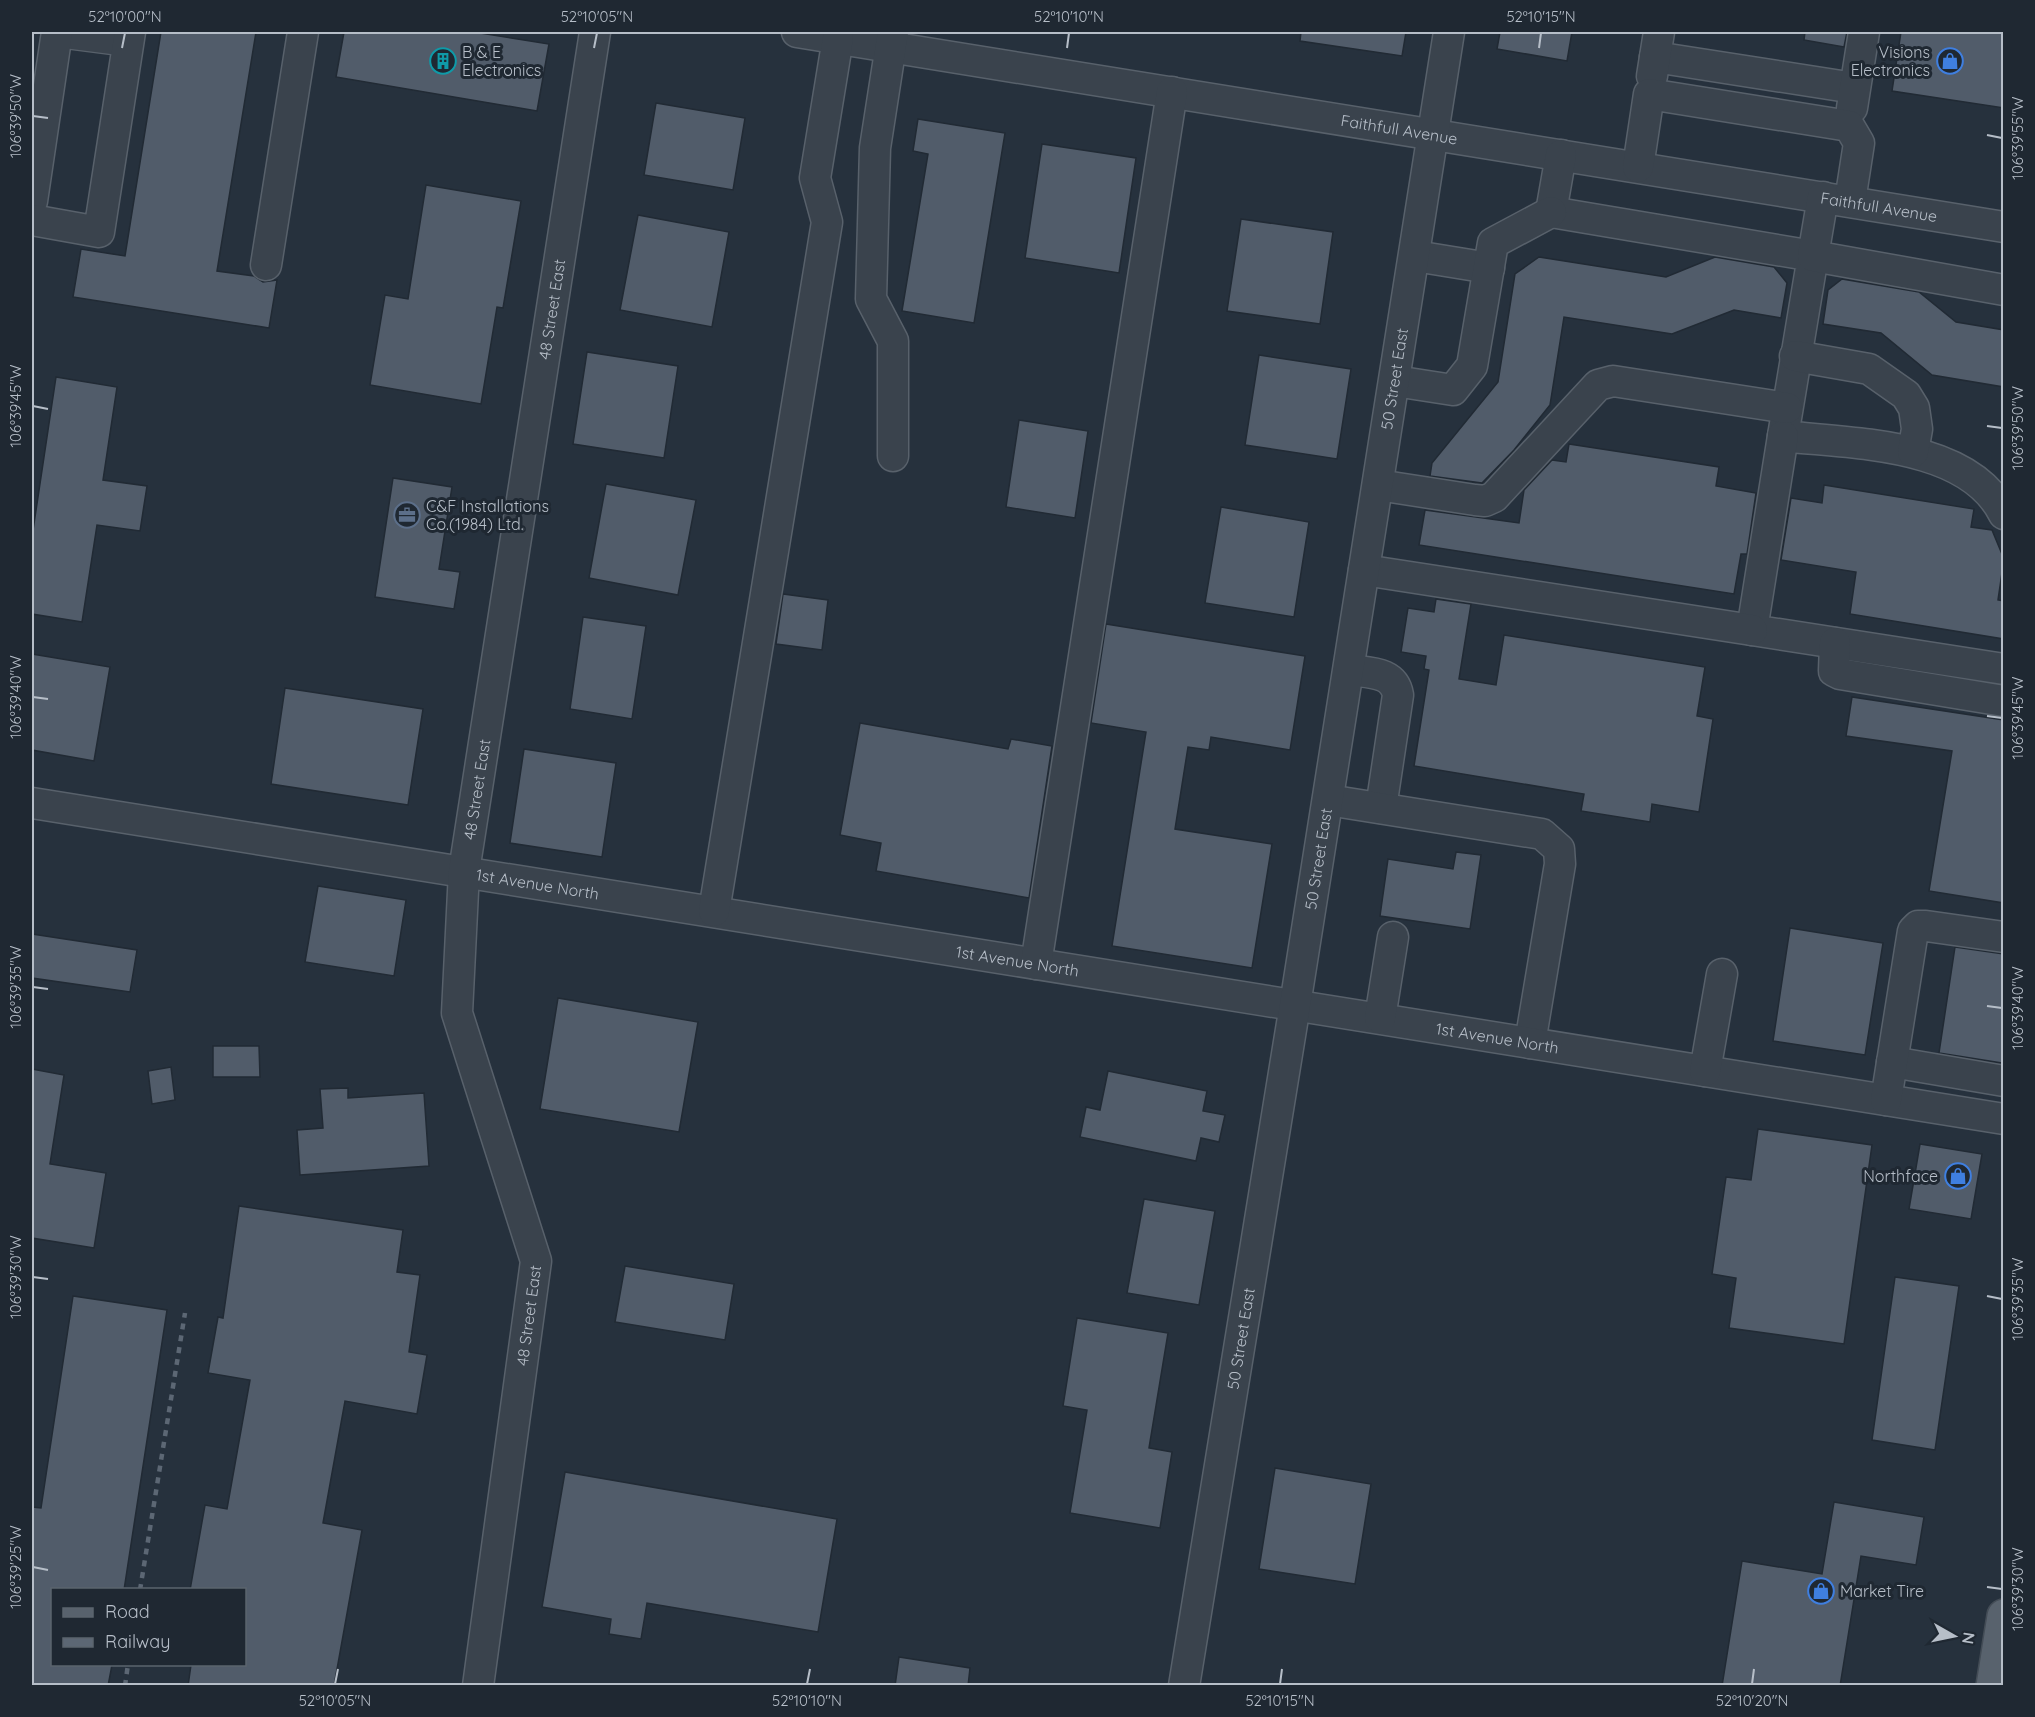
<svg xmlns="http://www.w3.org/2000/svg" width="2035" height="1717" viewBox="0 0 2035 1717" font-family="Quicksand,sans-serif">
<style>
.building{fill:#515c6a;stroke:#212a34;stroke-width:1.5}
.lines{fill:none;stroke-linecap:round;stroke-linejoin:round}
.minor-casing{stroke:#58616b;stroke-width:33}
.major-casing{stroke:#434c56;stroke-width:36}
.minor{stroke:#3a434d;stroke-width:30}
.major{stroke:#58626d;stroke-width:33}
.rail{stroke:#5c6774;stroke-width:4.5;stroke-dasharray:6 6;stroke-linecap:butt}
.ticks{fill:none;stroke:#b6bec8;stroke-width:2}
.labels{text-anchor:middle;dominant-baseline:central;stroke-width:6;stroke-linejoin:round;paint-order:stroke}
.poi-label{font-size:16px;fill:#b6bec8;stroke:#1f2832;text-anchor:start}
.street-label{font-size:16px;fill:#b6bec8;stroke:#1f2832}
.neatline{fill:none;stroke:#b6bec8;stroke-width:2}
.ticks-label{font-size:15px;text-anchor:middle;fill:#b6bec8}
</style>
<rect width="100%" height="100%" fill="#26313d"/>
<path class="building" d="M161 32H256L217 271 254 276 263 282 277 280 269 328 73 297 81 249 125 256Z
M344 32H474L549 44 537 111 336 77Z
M1301 32H1406L1402 56 1300 41Z
M1500 32H1572L1567 61 1497 49Z
M1805 32H1847L1844 47 1804 40Z
M1901 32H2004V108L1892 91Z
M656 103 745 118 733 190 644 175Z
M918 119 1005 133 974 323 902 311 928 154 913 151Z
M1042 144 1136 158 1119 273 1025 258Z
M426 185 521 201 503 308 497 307 481 404 370 385 385 295 408 299Z
M638 215 729 232 712 327 620 310Z
M1241 219 1333 232 1320 324 1227 311Z
M1539 257 1666 277 1715 257 1774 267 1787 283 1781 318 1734 310 1672 334 1564 317 1550 405 1514 450 1482 483 1430 476 1432 463 1498 382 1515 274Z
M1842 279 1919 292 1956 322 2004 330V387L1932 375 1881 333 1823 324 1828 290Z
M587 352 678 366 664 458 573 444Z
M1259 355 1351 369 1337 459 1245 445Z
M56 377 117 387 103 480 147 486 140 531 97 525 82 622 32 614V537Z
M1019 420 1088 431 1075 518 1006 507Z
M1569 444 1719 467 1716 486 1756 493 1747 554H1741L1734 594 1419 545 1425 510 1519 523 1524 490 1552 460 1566 462Z
M393 478 452 487 439 569 460 572 454 609 375 597Z
M606 484 696 500 678 595 589 578Z
M1824 485 1974 509 1971 527 1992 530 2004 559 1998 600 2004 601V639L1850 614 1856 572 1781 560 1791 498 1822 503Z
M1221 507 1309 522 1294 617 1205 603Z
M783 594 828 600 822 650 776 644Z
M1436 599 1471 604 1459 679 1496 685 1504 635 1705 667 1697 716 1713 719 1699 812 1652 804 1650 822 1581 811 1584 794 1414 766 1429 670 1424 669 1426 656 1401 652 1408 608 1434 612Z
M583 617 646 626 632 719 570 709Z
M1106 624 1305 656 1290 750 1211 737 1209 750 1188 747 1175 829 1272 844 1252 968 1112 946 1146 732 1091 723Z
M32 654 110 667 94 761 32 750Z
M285 688 423 709 408 805 271 784Z
M1852 697 2004 720V903L1929 891 1952 751 1846 736Z
M860 723 1008 749 1011 739 1052 746 1029 898 876 871 881 843 840 835Z
M524 749 616 763 602 857 510 843Z
M1456 852 1481 855 1470 929 1380 916 1388 859 1453 869Z
M318 886 406 900 394 976 305 962Z
M1790 928 1883 943 1865 1055 1773 1041Z
M32 934 137 950 130 992 32 978Z
M1955 947 2004 954 2002 1063 1939 1053Z
M558 998 698 1022 679 1132 540 1109Z
M213 1046H259L260 1077H213Z
M171 1067 175 1100 152 1104 148 1071Z
M32 1069 64 1075 50 1164 106 1173 94 1248 32 1238Z
M1108 1071 1207 1091 1203 1111 1225 1115 1219 1142 1201 1138 1196 1161 1080 1137 1086 1107 1100 1110Z
M348 1088V1098L424 1093 429 1166 300 1175 297 1130 323 1128 320 1089Z
M1758 1129 1872 1145 1844 1344 1729 1328 1736 1278 1712 1274 1726 1177 1751 1180Z
M1920 1144 1982 1154 1971 1219 1909 1209Z
M1144 1199 1215 1211 1199 1305 1127 1293Z
M239 1206 403 1230 397 1272 420 1275 409 1352 427 1355 417 1414 345 1401 323 1523 362 1530 334 1686H188L191 1665H244V1590H190L205 1505 227 1509 250 1380 208 1373 218 1317 223 1318Z
M625 1266 734 1284 725 1340 615 1322Z
M1895 1277 1959 1286 1935 1450 1872 1440Z
M73 1296 167 1310 124 1590H52V1665H112L108 1686H32V1507L41 1508Z
M1077 1318 1168 1333 1149 1448 1172 1452 1160 1528 1070 1513 1087 1410 1063 1406Z
M1275 1468 1371 1484 1355 1584 1259 1569Z
M565 1472 837 1519 818 1632 647 1603 641 1639 609 1634 611 1619 542 1607Z
M1834 1502 1924 1517 1916 1565 1861 1556 1840 1686H1722L1742 1561 1822 1574Z
M899 1657 970 1668 968 1686H895Z"/>
<g class="lines">
<g class="minor-casing">
<g id="minor">
<path d="M58 32 128 41"/>
<path id="s1" d="M797 32 2004 227"/>
<path d="M1655 57 1854 88"/>
<path d="M1652 76 1659 32"/>
<path d="M1852 108 1864 32"/>
<path d="M1561 155 1551 212 1813 256 1783 436C1852 444 1968 442 2004 514"/>
<path d="M1638 167 1649 94 1849 126 1859 143 1850 201"/>
<path d="M1823 197 1813 256 2004 290"/>
<path d="M32 201 57 32"/>
<path d="M32 220 99 232 130 32"/>
<path d="M1415 256 1489 268"/>
<path d="M266 265 303 32"/>
<path d="M1795 356 1869 369 1906 395 1914 408 1917 429 1913 452"/>
<path d="M1395 381 1453 390 1472 366 1493 243 1551 212"/>
<path d="M1783 436 1752 630 2004 669"/>
<path d="M893 456V341L871 299 875 148 893 32"/>
<path d="M1378 485 1475 500 1485 501 1494 497 1598 385 1613 381 1787 408"/>
<path d="M1364 570 1752 630"/>
<path d="M1835 643 1834 671 1840 674 2004 701"/>
<path d="M1349 670C1369 673 1394 671 1398 695L1381 808"/>
<path d="M1328 800 1542 834 1559 849 1560 864 1530 1043"/>
<path id="s2" d="M32 803 2004 1119"/>
<path d="M714 911 827 222 815 178 838 38"/>
<path d="M1036 964 1172 92"/>
<path d="M1380 1018 1393 937"/>
<path d="M1892 1062 2004 1081"/>
<path d="M1705 1071 1722 974"/>
<path d="M1886 1100 1913 931 1918 926H1926L2004 937"/>
<path id="s3" d="M478 1686 536 1261 457 1013 464 871 595 32"/>
<path id="s4" d="M1184 1686 1295 1005 1449 32"/>
</g>
</g>
<g class="major-casing">
<path id="major" d="M1993 1686 2004 1616"/>
</g>
<use href="#minor" class="minor"/>
<use href="#major" class="major"/>
<path class="rail" d="M140 1590 185 1313
M125 1686 128 1664"/>
</g>
<path class="ticks" d="M122 48 125 33M594 48 597 33M1067 48 1069 33M1539 48 1541 33M33 116 48 118M1987 135 2002 138M33 406 48 409M1987 426 2002 428M33 697 48 699M1987 716 2002 718M33 987 48 989M1987 1006 2002 1008M33 1277 48 1279M1987 1296 2002 1299M33 1567 48 1570M1987 1587 2002 1589M335 1684 338 1669M807 1684 810 1669M1280 1684 1282 1669M1752 1684 1754 1669"/>
<defs>
<g id="building-ring" transform="scale(1.35)"><circle r="9.5" fill="#1f2832" stroke="#0f9aa8" stroke-width="1.5"/><path d="M-4-6H4V6H1V3H-1V6H-4ZM-2.5-4.3h1.7v1.8h-1.7ZM.8-4.3h1.7v1.8H.8ZM-2.5-1h1.7V.8h-1.7ZM.8-1h1.7V.8H.8Z" fill="#0f9aa8"/></g>
<g id="shop-ring" transform="scale(1.35)"><circle r="9.5" fill="#1f2832" stroke="#3f7fe0" stroke-width="1.5"/><path d="M-5-2.5h2.3a2.7 3.5 0 0 1 5.4 0H5L5.5 6h-11ZM-1.5-2.5h3a1.5 2.3 0 0 0-3 0Z" fill="#3f7fe0"/></g>
<g id="office-ring" transform="scale(1.35)"><circle r="9.5" fill="#1f2832" stroke="#5c6f8a" stroke-width="1.5"/><path d="M-6-3h4V-5.5h4V-3h4V5H-6ZM-1-4.5V-3h2v-1.5ZM-6 0V1H6V0Z" fill="#5c6f8a"/></g>
</defs>
<g fill-rule="evenodd">
<use href="#building-ring" x="443" y="61"/>
<use href="#shop-ring" x="1950" y="61"/>
<use href="#office-ring" x="407" y="515"/>
<use href="#shop-ring" x="1958" y="1176"/>
<use href="#shop-ring" x="1821" y="1591"/>
</g>
<g class="labels">
<g class="poi-label">
<text x="462" y="52">B &amp; E<tspan x="462" dy="18">Electronics</tspan></text>
<text x="1930" y="52" text-anchor="end">Visions<tspan x="1930" dy="18">Electronics</tspan></text>
<text x="426" y="506">C&amp;F Installations<tspan x="426" dy="18">Co.(1984) Ltd.</tspan></text>
<text x="1938" y="1176" text-anchor="end">Northface</text>
<text x="1840" y="1591">Market Tire</text>
</g>
<g class="street-label">
<text stroke="none"><textPath href="#s1" startOffset="610">Faithfull Avenue</textPath></text>
<text stroke="none"><textPath href="#s1" startOffset="1096">Faithfull Avenue</textPath></text>
<text stroke="none"><textPath href="#s3" startOffset="1400">48 Street East</textPath></text>
<text stroke="none"><textPath href="#s4" startOffset="1324">50 Street East</textPath></text>
<text stroke="none"><textPath href="#s3" startOffset="914">48 Street East</textPath></text>
<text stroke="none"><textPath href="#s4" startOffset="838">50 Street East</textPath></text>
<text stroke="none"><textPath href="#s2" startOffset="512">1st Avenue North</textPath></text>
<text stroke="none"><textPath href="#s2" startOffset="998">1st Avenue North</textPath></text>
<text stroke="none"><textPath href="#s2" startOffset="1484">1st Avenue North</textPath></text>
<text stroke="none"><textPath href="#s3" startOffset="374">48 Street East</textPath></text>
<text stroke="none"><textPath href="#s4" startOffset="352">50 Street East</textPath></text>
</g>
</g>
<rect width="2035" height="1717" fill="none" stroke="#1f2832" stroke-width="66"/>
<rect x="51" y="1588" width="195" height="78" fill="#1f2832" stroke="#5b646e" stroke-width="1.5"/>
<rect x="63" y="1608" width="30" height="9" fill="#58626d" stroke="#5b646e" stroke-width="1.5"/>
<text x="105" y="1618" font-size="18" fill="#b6bec8">Road</text>
<rect x="63" y="1638" width="30" height="9" fill="#5c6774" stroke="#5b646e" stroke-width="1.5"/>
<text x="105" y="1648" font-size="18" fill="#b6bec8">Railway</text>
<g transform="translate(1954 1636) rotate(99)" stroke="#1f2832" stroke-width="4.5" paint-order="stroke">
<path d="M0-4.5L10 22L0 15L-10 22Z" fill="#b6bec8"/>
<text y="-9" font-size="16" font-weight="bold" text-anchor="middle" fill="#b6bec8">N</text>
</g>
<rect x="33" y="33" width="1969" height="1651" class="neatline"/>
<g class="ticks-label">
<text x="125" y="22">52°10'00"N</text>
<text x="597" y="22">52°10'05"N</text>
<text x="1069" y="22">52°10'10"N</text>
<text x="1541" y="22">52°10'15"N</text>
<text transform="translate(16 116) rotate(-90)" y="5">106°39'50"W</text>
<text transform="translate(2018 138) rotate(-90)" y="5">106°39'55"W</text>
<text transform="translate(16 406) rotate(-90)" y="5">106°39'45"W</text>
<text transform="translate(2018 428) rotate(-90)" y="5">106°39'50"W</text>
<text transform="translate(16 697) rotate(-90)" y="5">106°39'40"W</text>
<text transform="translate(2018 718) rotate(-90)" y="5">106°39'45"W</text>
<text transform="translate(16 987) rotate(-90)" y="5">106°39'35"W</text>
<text transform="translate(2018 1008) rotate(-90)" y="5">106°39'40"W</text>
<text transform="translate(16 1277) rotate(-90)" y="5">106°39'30"W</text>
<text transform="translate(2018 1299) rotate(-90)" y="5">106°39'35"W</text>
<text transform="translate(16 1567) rotate(-90)" y="5">106°39'25"W</text>
<text transform="translate(2018 1589) rotate(-90)" y="5">106°39'30"W</text>
<text x="335" y="1706">52°10'05"N</text>
<text x="807" y="1706">52°10'10"N</text>
<text x="1280" y="1706">52°10'15"N</text>
<text x="1752" y="1706">52°10'20"N</text>
</g>
</svg>
